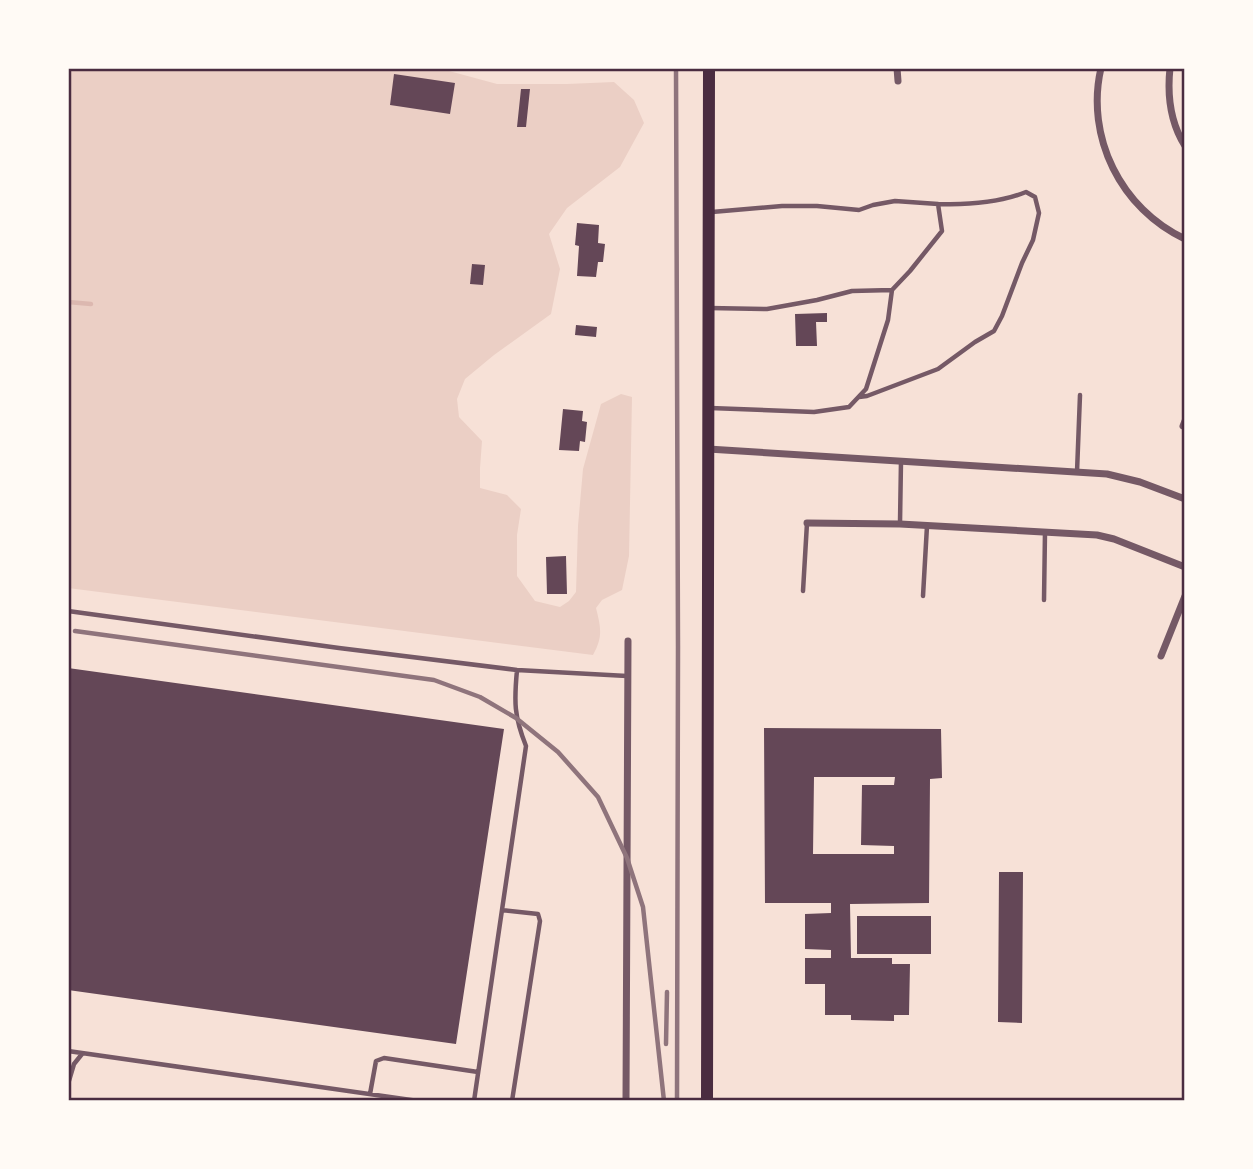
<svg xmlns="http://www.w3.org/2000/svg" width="1253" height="1169" viewBox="0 0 1253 1169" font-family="'Open Sans',sans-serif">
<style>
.green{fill:#ebcfc5}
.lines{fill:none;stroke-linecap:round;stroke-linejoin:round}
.stream{stroke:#dcb8b0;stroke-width:4.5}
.building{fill:#644757;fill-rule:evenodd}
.service{stroke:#755966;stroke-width:4.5}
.minor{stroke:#755966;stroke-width:7}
.primary{stroke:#4a2c40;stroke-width:12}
.rail{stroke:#8f747c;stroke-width:4.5}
.neatline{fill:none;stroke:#4a2c40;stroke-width:2.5}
</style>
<rect width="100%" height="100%" fill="#f7e1d7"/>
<path class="green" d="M68 68H438L497 84H567L614 82 634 100 644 123 620 167 567 208 549 234 560 269 551 314 494 355 465 379 457 399 459 417 482 441 480 468V488L507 495 521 509 517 535V576L535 601 560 607 569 601 576 592 578 526 583 469 601 404 621 394 632 397 629 556 622 590 602 600 596 608C601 628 603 637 593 655L68 588Z"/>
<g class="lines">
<path class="stream" d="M68 302 91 304"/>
</g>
<path class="building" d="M394 74 455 83 450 114 390 105Z
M521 89H530L526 127H517Z
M577 223 599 225 598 243 605 244 603 262H598L596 277 577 276 579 246 575 245Z
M472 264 485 265 483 285 470 284Z
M827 313V322H816L817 346H796L795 314Z
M576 325 597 327 596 337 575 335Z
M563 409 583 411 582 421 587 422 585 442 580 441 579 451 559 450Z
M566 556 567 594H547L546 557Z
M68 668 504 729 456 1044 68 990Z
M764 728 941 729 942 778 930 779 929 903 850 904 851 958H892V964H910L909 1015H894V1021L851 1020V1015H825V984H805V958H831V950L805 949V914L831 913V903H765ZM814 777H895L894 785H862L861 845 894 846V854H813Z
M999 872H1023L1022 1023 998 1022Z
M857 916H931V954H857Z"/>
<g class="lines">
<path class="service" d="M709 308 767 309 817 300 852 291 892 290
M859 397 867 396 938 369 975 342 994 331 1002 316 1022 263 1033 240 1039 213 1035 197 1026 192C999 203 968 205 938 204
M710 408 814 412 849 407 866 389 888 320 892 290 910 271 942 231 938 204 895 201 873 205 859 210 817 206H782L712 212
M1077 472 1080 395
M900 523 901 461
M803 591 807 523
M923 596 927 526
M1044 600 1045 532
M68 611 339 648 517 670 627 676
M502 910 538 914 540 921 512 1101
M68 1051 418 1101
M68 1084 74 1064 82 1054
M370 1094 376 1061 384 1058 478 1072
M474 1101 526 746C514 716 514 702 517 670"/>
<path class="minor" d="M897 68 898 81
M1101 68C1085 137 1121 209 1185 239
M1170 68C1167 96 1170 122 1185 146
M1183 426 1185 421
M708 449 1107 474 1140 482 1185 499
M807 523 900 524 1097 535 1114 539 1185 567
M1161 656 1185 596
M626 1101 628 641"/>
<path class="primary" d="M707 1101 709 68"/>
<path class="rail" d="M676 68 678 646 677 1101
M75 631 434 680 480 697 516 718 558 752 598 797 627 858 643 907 664 1101
M666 1044 667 992"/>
</g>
<rect width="1253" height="1169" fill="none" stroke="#fffaf5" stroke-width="140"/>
<rect x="70" y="70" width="1113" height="1029" class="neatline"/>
</svg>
